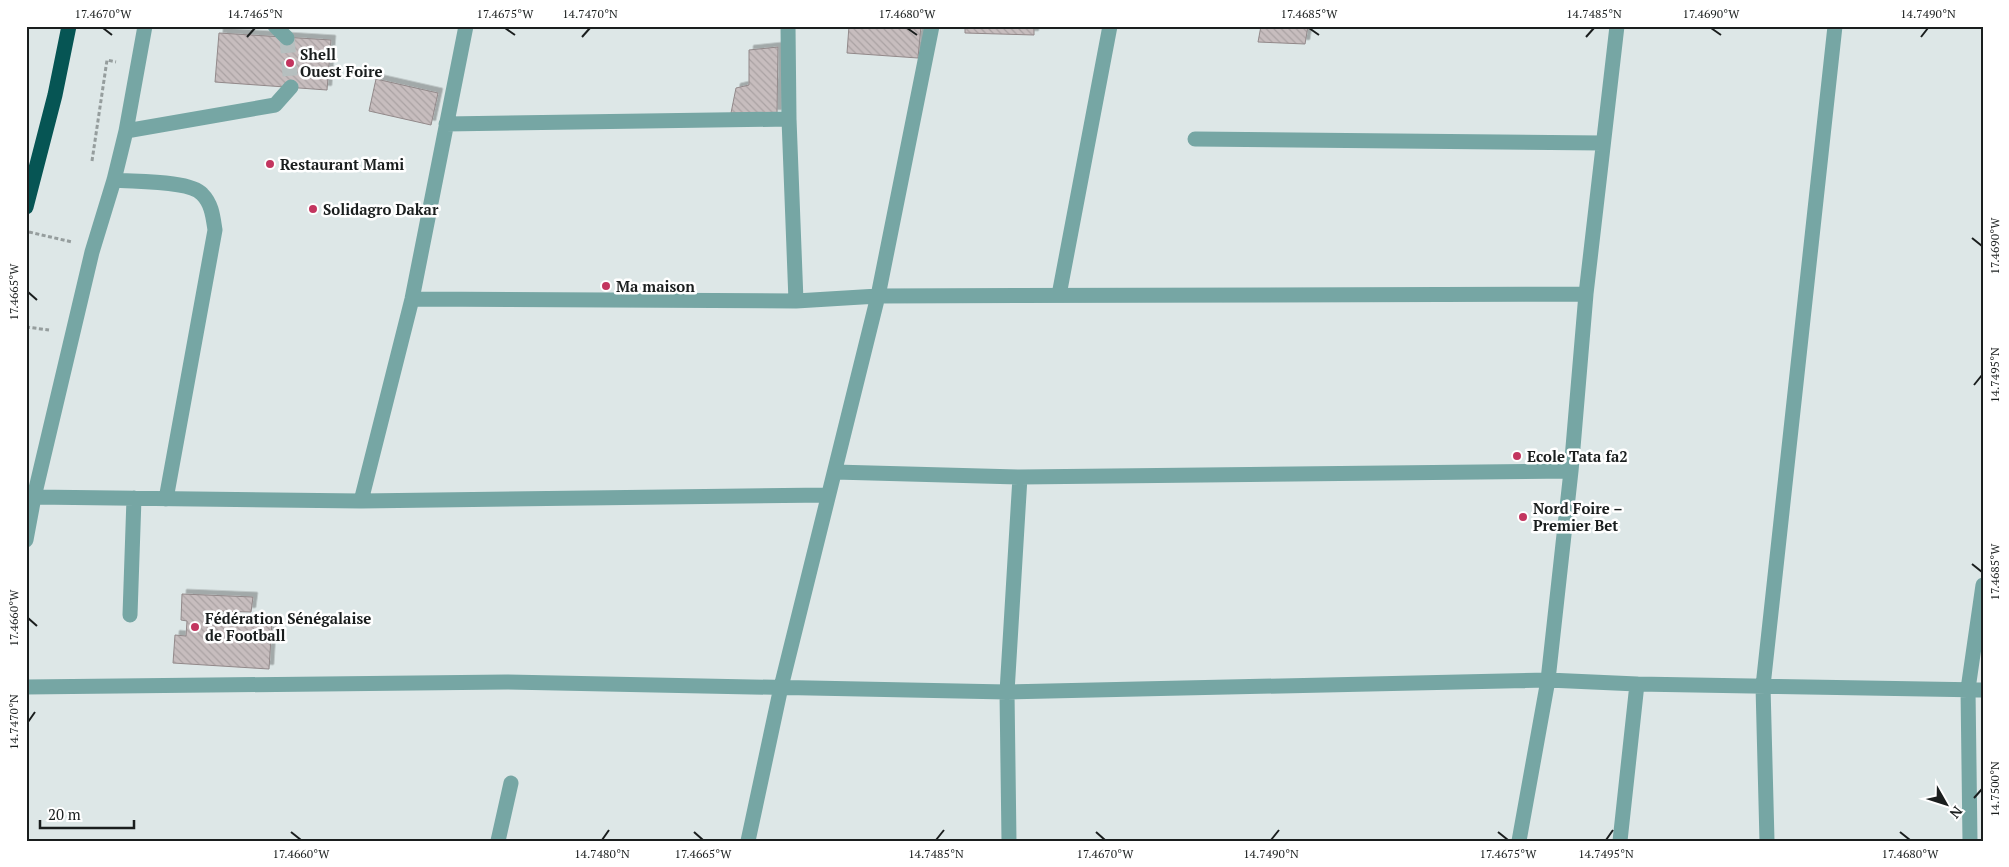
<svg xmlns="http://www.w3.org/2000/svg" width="2009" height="867" viewBox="0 0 2009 867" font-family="'PT Serif',serif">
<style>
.building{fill:url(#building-back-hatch);stroke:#92898a;filter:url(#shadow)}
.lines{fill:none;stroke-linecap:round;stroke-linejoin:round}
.minor-tunnel{stroke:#b6bfbf;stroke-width:15;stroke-dasharray:15 8;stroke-linecap:butt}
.path{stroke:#959d9d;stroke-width:3;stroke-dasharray:4 2.5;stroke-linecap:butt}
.minor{stroke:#76a6a4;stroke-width:15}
.highway{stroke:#065554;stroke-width:15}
.ticks{fill:none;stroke:#1a1e1e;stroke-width:2}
.poi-dot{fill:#c3355f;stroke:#fff;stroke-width:2}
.labels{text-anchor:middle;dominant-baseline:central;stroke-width:5;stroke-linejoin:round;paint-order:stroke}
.poi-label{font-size:15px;font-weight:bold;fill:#1a1e1e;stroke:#fff;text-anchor:start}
.neatline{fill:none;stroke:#1a1e1e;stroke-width:2}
.ticks-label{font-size:12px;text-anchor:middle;fill:#1a1e1e}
</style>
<defs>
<pattern id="building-back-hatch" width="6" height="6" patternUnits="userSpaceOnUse" patternTransform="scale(1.25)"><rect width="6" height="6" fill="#c7bdbe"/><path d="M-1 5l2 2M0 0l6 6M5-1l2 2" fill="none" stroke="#aaa2a3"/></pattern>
<filter id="shadow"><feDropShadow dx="4.5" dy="-4.5" stdDeviation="0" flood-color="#0004"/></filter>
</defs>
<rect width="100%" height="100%" fill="#dde7e7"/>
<path class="building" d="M849 26H921L918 58 847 53Z
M965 26H1034V35L965 33Z
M1261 26H1308L1305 44 1258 42Z
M219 33 331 40 327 90 215 82Z
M778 47 777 114 731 113 736 88 749 85V50Z
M376 79 438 93 431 125 369 111Z
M182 594 253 597 251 612 219 611V619L272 622 269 669 173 663 175 635 186 636 187 621 181 620Z"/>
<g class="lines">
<path class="minor-tunnel" d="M287 38 291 87"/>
<path class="path" d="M92 161 107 60 116 62
M29 232 72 242
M26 327 49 330"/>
<path class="minor" d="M275 26 287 38
M788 26 789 119 796 301
M446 124 789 119
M126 131 275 105 291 87
M1195 139 1603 143
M114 180C133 182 190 180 202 194 212 204 213 217 215 230L166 499
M1059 295 1110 26
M412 299 796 301 878 296 1586 294
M835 472 1020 477 1571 471
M34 497 361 501 827 495
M361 501 412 299 466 26
M26 540 34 497 92 252 114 180 126 131 145 26
M130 615 134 498
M26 687 507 682 1007 692 1548 680 1637 684 1983 690
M498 841 511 783
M748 841 781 687 878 296 932 26
M1009 841 1007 692 1020 477
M1519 841 1548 680 1571 471 1586 294 1617 26
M1620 841 1637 684
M1767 841 1763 686 1835 26
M1970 841 1968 689 1983 585"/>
<path class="highway" d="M26 207 55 95 69 26"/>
</g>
<path class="ticks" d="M103 28 112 35M505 28 515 35M907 28 917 35M1309 28 1319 35M1711 28 1721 35M247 37 255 28M582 37 590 28M1586 37 1594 28M1921 37 1928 28M1972 238 1982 246M28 292 37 300M1974 385 1982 375M1972 564 1982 572M28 618 37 626M28 722 35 712M1974 798 1982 789M291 832 301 840M694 832 703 840M1096 832 1105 840M1498 832 1508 840M1900 832 1910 840M602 840 609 830M936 840 944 830M1271 840 1279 830M1606 840 1613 830"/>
<g class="poi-dot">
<circle cx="290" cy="63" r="5"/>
<circle cx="270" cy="164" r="5"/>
<circle cx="313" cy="209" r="5"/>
<circle cx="606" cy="286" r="5"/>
<circle cx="1517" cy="456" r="5"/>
<circle cx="1523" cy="517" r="5"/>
<circle cx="195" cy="627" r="5"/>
</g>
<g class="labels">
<g class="poi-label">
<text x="300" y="54">Shell<tspan x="300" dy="17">Ouest Foire</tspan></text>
<text x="280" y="164">Restaurant Mami</text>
<text x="323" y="209">Solidagro Dakar</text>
<text x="616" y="286">Ma maison</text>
<text x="1527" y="456">Ecole Tata fa2</text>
<text x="1533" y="508">Nord Foire –<tspan x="1533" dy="17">Premier Bet</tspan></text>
<text x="205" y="618">Fédération Sénégalaise<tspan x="205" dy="17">de Football</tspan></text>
</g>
</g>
<rect width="2009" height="867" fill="none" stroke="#ffffff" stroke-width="55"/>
<g transform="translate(1946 804) rotate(129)" stroke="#ffffff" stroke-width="4" paint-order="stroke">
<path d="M0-4L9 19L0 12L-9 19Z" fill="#1a1e1e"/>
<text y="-8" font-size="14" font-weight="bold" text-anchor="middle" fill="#1a1e1e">N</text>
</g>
<path d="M40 820v8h94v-8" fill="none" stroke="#1a1e1e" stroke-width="2.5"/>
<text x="48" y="820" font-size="15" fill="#1a1e1e" stroke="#ffffff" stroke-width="4" paint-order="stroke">20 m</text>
<rect x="28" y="28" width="1954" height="812" class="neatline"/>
<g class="ticks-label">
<text x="103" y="18">17.4670°W</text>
<text x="255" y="18">14.7465°N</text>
<text x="505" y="18">17.4675°W</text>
<text x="590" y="18">14.7470°N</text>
<text x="907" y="18">17.4680°W</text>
<text x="1309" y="18">17.4685°W</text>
<text x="1594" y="18">14.7485°N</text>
<text x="1711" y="18">17.4690°W</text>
<text x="1928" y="18">14.7490°N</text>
<text transform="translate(1995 246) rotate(-90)" y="4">17.4690°W</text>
<text transform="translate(14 292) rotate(-90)" y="4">17.4665°W</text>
<text transform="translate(1995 375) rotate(-90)" y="4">14.7495°N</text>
<text transform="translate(1995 572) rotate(-90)" y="4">17.4685°W</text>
<text transform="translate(14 618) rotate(-90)" y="4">17.4660°W</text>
<text transform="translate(14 722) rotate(-90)" y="4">14.7470°N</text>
<text transform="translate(1995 789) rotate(-90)" y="4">14.7500°N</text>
<text x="301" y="858">17.4660°W</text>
<text x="602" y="858">14.7480°N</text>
<text x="703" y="858">17.4665°W</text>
<text x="936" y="858">14.7485°N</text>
<text x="1105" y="858">17.4670°W</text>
<text x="1271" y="858">14.7490°N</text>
<text x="1508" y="858">17.4675°W</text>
<text x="1606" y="858">14.7495°N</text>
<text x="1910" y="858">17.4680°W</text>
</g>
</svg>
